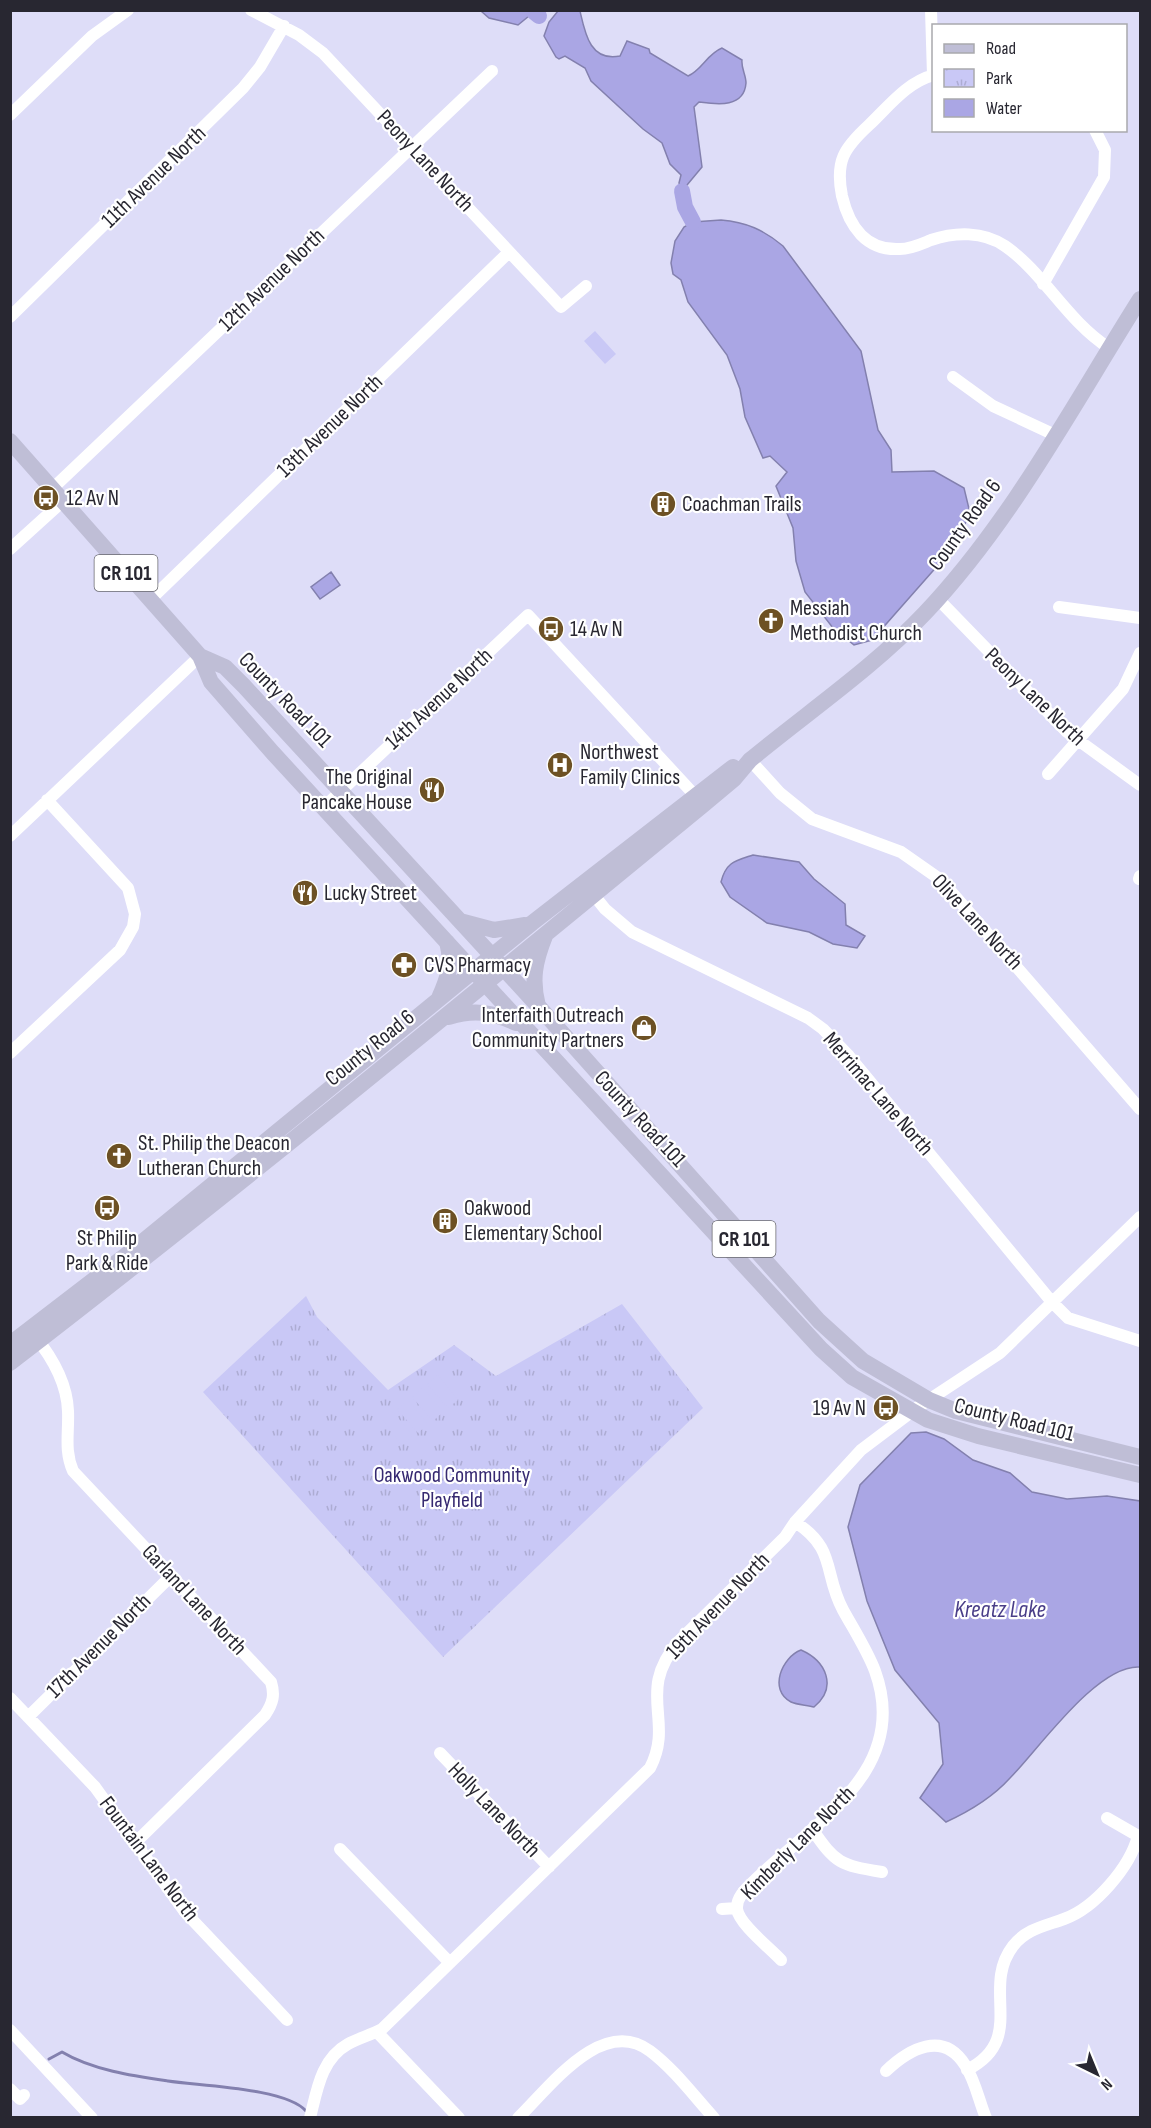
<svg xmlns="http://www.w3.org/2000/svg" width="1151" height="2128" viewBox="0 0 1151 2128" font-family="'Sofia Sans Condensed',sans-serif">
<style>
.park{fill:url(#park-tufts)}
.pitch{fill:#c9c8f6}
.water{fill:#aaa6e4;stroke:#8380ae;stroke-width:1.5}
.lines{fill:none;stroke-linecap:round;stroke-linejoin:round}
.stream{stroke:#8380ae;stroke-width:3}
.river{stroke:#aaa6e4;stroke-width:16}
.minor{stroke:#fff;stroke-width:12}
.major{stroke:#bfbed6;stroke-width:16}
.labels{text-anchor:middle;dominant-baseline:central;stroke-width:4.5;stroke-linejoin:round;paint-order:stroke}
.shield{fill:#fff;stroke:#68686f;stroke-width:1.5}
.shield-label{font-size:21px;font-weight:bold;fill:#282731}
.street-label{font-size:22px;fill:#282731;stroke:#fff}
.poi-label{font-size:22px;fill:#282731;stroke:#fff;text-anchor:start}
.park-label{font-size:22px;fill:#362971;stroke:#fff}
.water-label{font-size:24px;font-style:italic;fill:#493e88;stroke:#fff}
</style>
<defs>
<pattern id="park-tufts" width="24" height="20" patternUnits="userSpaceOnUse" patternTransform="scale(1.5)"><rect width="24" height="20" fill="#c9c8f6"/><path d="M3 7l-1-3M5 7V3M7 7l1-3M15 17l-1-3M17 17v-4M19 17l1-3" fill="none" stroke="#adacd3"/></pattern>
</defs>
<rect width="100%" height="100%" fill="#deddf8"/>
<path class="park" d="M306 1296 317 1317 388 1390 454 1345 496 1376 622 1304 703 1408 443 1657 203 1392Z"/>
<path class="pitch" d="M595 331 616 354 605 364 584 341Z
M438 1375 458 1400 448 1408 427 1384Z
M423 1388 443 1412 433 1421 412 1397Z
M408 1400 428 1424 418 1433 397 1409Z
M393 1412 413 1436 402 1445 383 1421Z"/>
<path class="water" d="M481 11H535L518 25 489 18Z
M558 11H580C585 33 590 62 620 56L627 41 649 49 650 53 688 76C702 70 707 54 722 48L742 60C741 68 746 75 746 83 744 109 715 104 699 102L694 107 702 167 682 191 679 183 681 175 670 164 662 143 643 129 591 81 585 68 565 56 559 59 556 57 544 36 549 22Z
M721 220C746 222 764 230 783 246L861 351 878 430 891 450 892 472 934 471 964 488 970 513 959 537 939 564 872 640 854 645 833 628 805 592 796 561 793 528 776 486 787 472 770 456 763 458 745 417 740 389 727 355 688 302 681 280 673 274 671 263 675 241 684 227 693 222Z
M331 572 340 585 320 599 311 587Z
M753 855 799 862 814 879 845 904 846 925 865 936 857 948 833 944 809 932 767 923 730 897 721 882C726 862 735 861 753 855Z
M926 1432 944 1439 973 1460 1010 1473 1032 1492 1067 1499 1107 1496 1140 1501V1667C1097 1664 1038 1750 1010 1778 992 1798 970 1811 946 1822L920 1798 943 1764 939 1723 895 1670 867 1601 848 1527 860 1485 911 1433Z
M801 1650C826 1661 838 1687 814 1707 808 1705 797 1705 791 1702 768 1690 782 1657 801 1650Z"/>
<g class="lines">
<path class="stream" d="M49 2059 62 2052C92 2070 134 2076 168 2081 201 2086 286 2088 306 2111"/>
<path class="river" d="M534 12 539 16
M682 191 685 207 693 222"/>
<path class="minor" d="M251 10 299 35 323 53 561 307 586 286
M931 10 933 75
M934 75C907 82 889 106 869 125 844 148 835 161 842 196 849 226 866 251 900 249 911 249 921 244 931 240 955 232 983 231 1005 246 1044 273 1066 320 1109 348
M10 115 92 36 128 10
M1043 284 1104 177 1105 150 1095 130
M10 317 243 88 260 67 284 26
M953 377 993 406 1055 435
M52 489 492 71
M10 549 63 501
M938 599 1067 732 1140 785
M150 600 509 252
M1059 607 1140 618
M750 760 780 793 812 819 901 852 941 880 1140 1109
M1048 774 1123 689 1140 653
M324 807 528 615 701 802
M10 836 200 656
M1139 879 1140 876
M589 889 605 909 632 932 808 1018 823 1029 849 1056 1051 1301 1068 1318 1140 1341
M10 1053 120 950 133 927 135 914 128 888 47 800
M34 1335C52 1357 67 1383 68 1411 69 1433 64 1450 73 1471L271 1682C275 1695 273 1703 265 1715L135 1843
M10 1698 95 1787 185 1912 287 2020
M28 1717 171 1576
M440 1753 549 1867
M1107 1818 1140 1837
M812 1829C836 1864 840 1865 882 1872
M340 1849 450 1963
M722 1909 737 1908
M781 1960C770 1948 739 1924 737 1909 736 1896 748 1887 756 1879 815 1822 911 1770 875 1671 867 1650 854 1630 843 1610 823 1573 837 1549 795 1522
M10 2030 92 2118
M377 2032 459 2118
M967 2070C1028 2039 980 1989 1013 1946 1026 1929 1045 1926 1064 1919 1095 1908 1130 1867 1138 1836
M886 2071C909 2049 943 2030 965 2065 975 2080 979 2101 986 2118
M10 2089 20 2099 24 2095
M310 2118C317 2090 321 2059 348 2044 359 2038 371 2035 382 2029L650 1768C675 1720 635 1692 679 1641L785 1537 795 1522 861 1450 918 1407 1000 1353 1140 1217
M518 2118C550 2087 602 2015 650 2051 674 2069 694 2096 714 2118"/>
<path class="major" d="M10 441 200 656 211 682 273 753 821 1349 852 1377 928 1420 978 1436 1140 1475
M200 656 225 667 244 686 539 1007 819 1321 863 1361 929 1400 956 1411 1140 1457
M460 921 494 930 525 925
M439 998C448 978 453 964 447 942
M538 1006C531 980 535 961 545 936
M449 1017C474 1009 492 1012 516 1023
M10 1344 130 1252 532 923 733 767
M10 1363C245 1182 474 993 703 805L734 779 750 760C808 712 873 668 925 613 1012 521 1073 405 1140 299"/>
</g>
<defs>
<g id="bus-disc" transform="scale(1.35)"><circle r="9.5" fill="#6d5124" stroke="#fff"/><path d="M-5-6H5V4H4V6H2V4H-2V6H-4V4H-5ZM-3.5-4V0h7V-4ZM-3.5 1.2v1.5H-2V1.2ZM2 1.2v1.5H3.5V1.2Z" fill="#fff"/></g>
<g id="building-disc" transform="scale(1.35)"><circle r="9.5" fill="#6d5124" stroke="#fff"/><path d="M-4-6H4V6H1V3H-1V6H-4ZM-2.5-4.3h1.7v1.8h-1.7ZM.8-4.3h1.7v1.8H.8ZM-2.5-1h1.7V.8h-1.7ZM.8-1h1.7V.8H.8Z" fill="#fff"/></g>
<g id="church-disc" transform="scale(1.35)"><circle r="9.5" fill="#6d5124" stroke="#fff"/><path d="M-1.2-6h2.4v3.5h3.3v2.4h-3.3V6h-2.4V-.1h-3.3v-2.4h3.3Z" fill="#fff"/></g>
<g id="hospital-disc" transform="scale(1.35)"><circle r="9.5" fill="#6d5124" stroke="#fff"/><path d="M-5-5h3v3.5h4V-5h3V5h-3V1.5h-4V5h-3Z" fill="#fff"/></g>
<g id="restaurant-disc" transform="scale(1.35)"><circle r="9.5" fill="#6d5124" stroke="#fff"/><path d="M-5-6h1v4h1v-4h1v4h1v-4h1v5L-1.5 .5V6h-2V.5L-5-1ZM5-6V6H3V1.5H1.5Q1.5-4 5-6Z" fill="#fff"/></g>
<g id="pharmacy-disc" transform="scale(1.35)"><circle r="9.5" fill="#6d5124" stroke="#fff"/><path d="M-2-6h4v4h4v4h-4v4h-4v-4h-4v-4h4Z" fill="#fff"/></g>
<g id="shop-disc" transform="scale(1.35)"><circle r="9.5" fill="#6d5124" stroke="#fff"/><path d="M-5-2.5h2.3a2.7 3.5 0 0 1 5.4 0H5L5.5 6h-11ZM-1.5-2.5h3a1.5 2.3 0 0 0-3 0Z" fill="#fff"/></g>
</defs>
<g fill-rule="evenodd">
<use href="#bus-disc" x="46" y="498"/>
<use href="#building-disc" x="663" y="504"/>
<use href="#church-disc" x="771" y="621"/>
<use href="#bus-disc" x="551" y="629"/>
<use href="#hospital-disc" x="560" y="765"/>
<use href="#restaurant-disc" x="432" y="790"/>
<use href="#restaurant-disc" x="305" y="893"/>
<use href="#pharmacy-disc" x="404" y="965"/>
<use href="#shop-disc" x="644" y="1028"/>
<use href="#church-disc" x="119" y="1156"/>
<use href="#bus-disc" x="107" y="1208"/>
<use href="#building-disc" x="445" y="1221"/>
<use href="#bus-disc" x="886" y="1408"/>
</g>
<g class="labels">
<g class="shield">
<rect x="94.5" y="555" width="63" height="36" rx="4.5"/>
<rect x="712.5" y="1221" width="63" height="36" rx="4.5"/>
</g>
<g class="shield-label">
<text x="126" y="573">CR 101</text>
<text x="744" y="1239">CR 101</text>
</g>
<g class="street-label">
<text transform="translate(425 161) rotate(47)">Peony Lane North</text>
<text transform="translate(154 177) rotate(-44)">11th Avenue North</text>
<text transform="translate(272 280) rotate(-44)">12th Avenue North</text>
<text transform="translate(330 426) rotate(-44)">13th Avenue North</text>
<text transform="translate(965 525) rotate(-54)">County Road 6</text>
<text transform="translate(1035 697) rotate(44)">Peony Lane North</text>
<text transform="translate(439 699) rotate(-43)">14th Avenue North</text>
<text transform="translate(285 700) rotate(46)">County Road 101</text>
<text transform="translate(977 922) rotate(47)">Olive Lane North</text>
<text transform="translate(370 1048) rotate(-39)">County Road 6</text>
<text transform="translate(878 1094) rotate(49)">Merrimac Lane North</text>
<text transform="translate(640 1119) rotate(47)">County Road 101</text>
<text transform="translate(1014 1420) rotate(14)">County Road 101</text>
<text transform="translate(194 1600) rotate(47)">Garland Lane North</text>
<text transform="translate(718 1606) rotate(-46)">19th Avenue North</text>
<text transform="translate(99 1646) rotate(-45)">17th Avenue North</text>
<text transform="translate(494 1810) rotate(46)">Holly Lane North</text>
<text transform="translate(798 1843) rotate(-45)">Kimberly Lane North</text>
<text transform="translate(149 1859) rotate(53)">Fountain Lane North</text>
</g>
<g class="poi-label">
<text x="66" y="498">12 Av N</text>
<text x="682" y="504">Coachman Trails</text>
<text x="790" y="608">Messiah<tspan x="790" dy="25">Methodist Church</tspan></text>
<text x="570" y="629">14 Av N</text>
<text x="580" y="752">Northwest<tspan x="580" dy="25">Family Clinics</tspan></text>
<text x="412" y="777" text-anchor="end">The Original<tspan x="412" dy="25">Pancake House</tspan></text>
<text x="324" y="893">Lucky Street</text>
<text x="424" y="965">CVS Pharmacy</text>
<text x="624" y="1015" text-anchor="end">Interfaith Outreach<tspan x="624" dy="25">Community Partners</tspan></text>
<text x="138" y="1143">St. Philip the Deacon<tspan x="138" dy="25">Lutheran Church</tspan></text>
<text x="464" y="1208">Oakwood<tspan x="464" dy="25">Elementary School</tspan></text>
<text x="107" y="1238" text-anchor="middle">St Philip<tspan x="107" dy="25">Park &amp; Ride</tspan></text>
<text x="866" y="1408" text-anchor="end">19 Av N</text>
</g>
<g class="park-label">
<text x="452" y="1475">Oakwood Community<tspan x="452" dy="25">Playfield</tspan></text>
</g>
<g class="water-label">
<text x="1000" y="1609">Kreatz Lake</text>
</g>
</g>
<rect width="1151" height="2128" fill="none" stroke="#282731" stroke-width="24"/>
<rect x="932" y="24" width="195" height="108" fill="#ffffff" stroke="#a9a9ad" stroke-width="1.5"/>
<rect x="944" y="44" width="30" height="9" fill="#bfbed6" stroke="#a9a9ad" stroke-width="1.5"/>
<text x="986" y="54" font-size="18" fill="#282731">Road</text>
<rect x="944" y="69" width="30" height="18" fill="url(#park-tufts)" stroke="#a9a9ad" stroke-width="1.5"/>
<text x="986" y="84" font-size="18" fill="#282731">Park</text>
<rect x="944" y="99" width="30" height="18" fill="#aaa6e4" stroke="#a9a9ad" stroke-width="1.5"/>
<text x="986" y="114" font-size="18" fill="#282731">Water</text>
<g transform="translate(1097 2074) rotate(137)" stroke="#ffffff" stroke-width="4.5" paint-order="stroke">
<path d="M0-4.5L10 22L0 15L-10 22Z" fill="#282731"/>
<text y="-9" font-size="16" font-weight="bold" text-anchor="middle" fill="#282731">N</text>
</g>
</svg>
